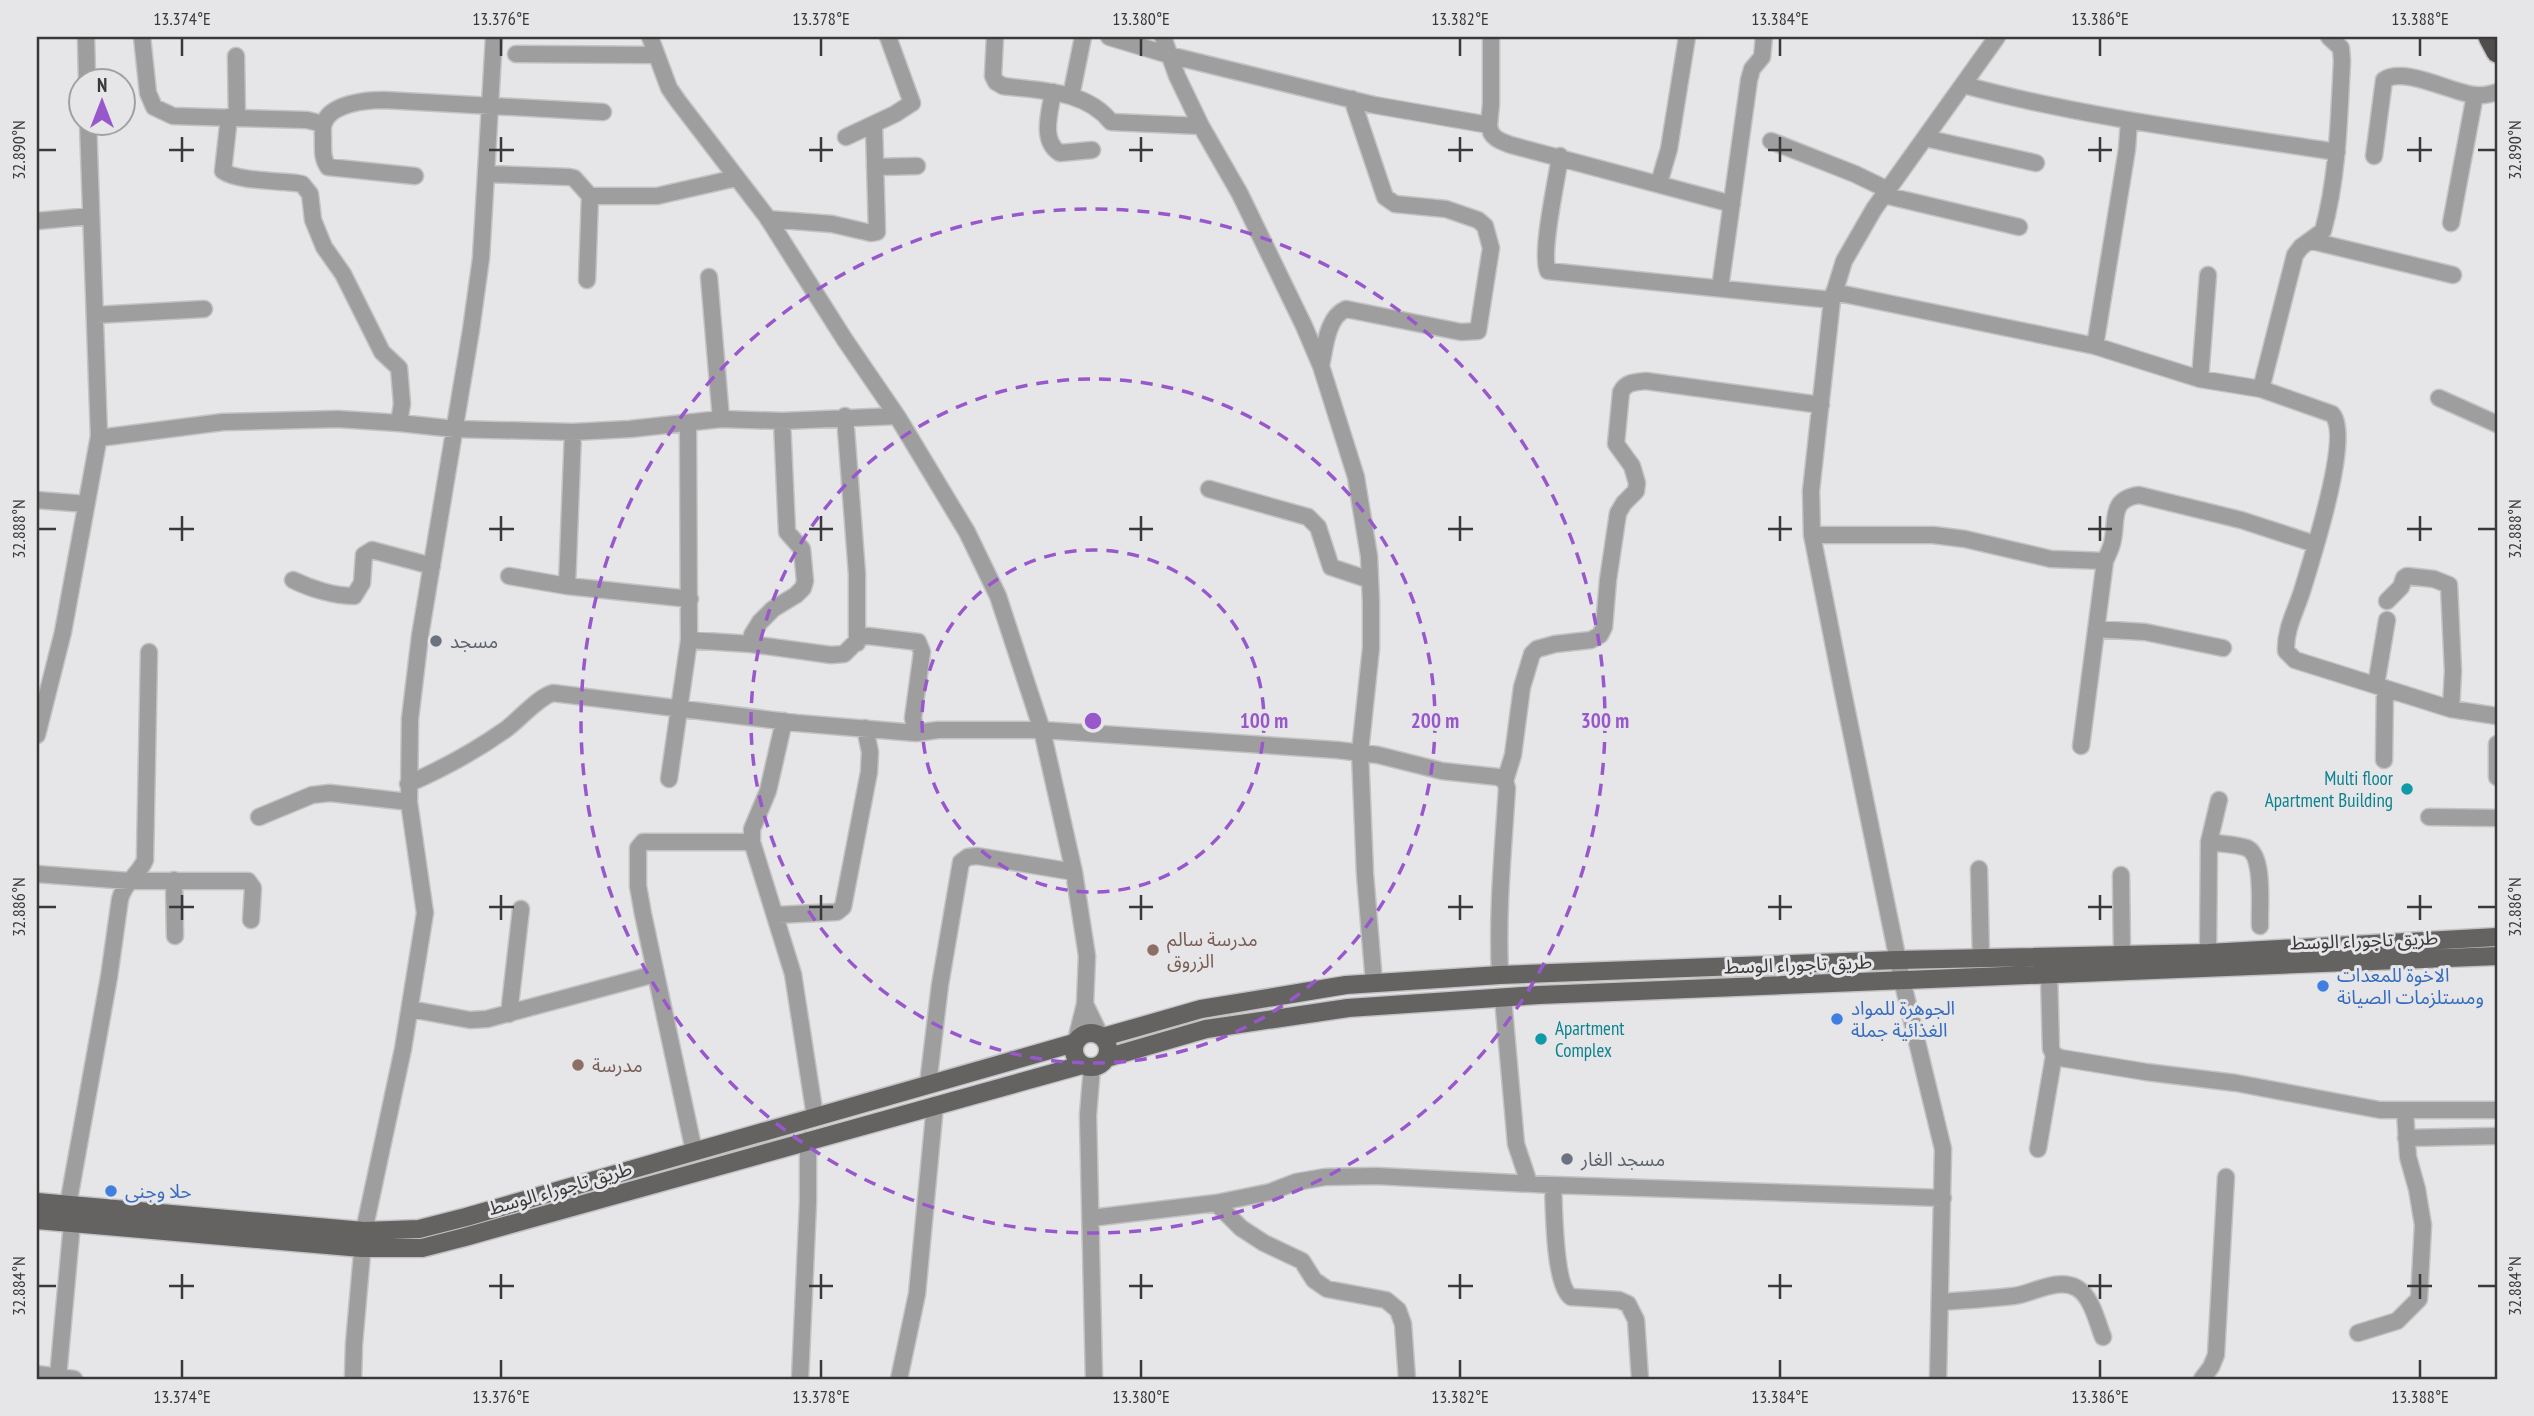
<svg xmlns="http://www.w3.org/2000/svg" width="2534" height="1416" viewBox="0 0 2534 1416" font-family="'PT Sans Narrow','Noto Sans Arabic',sans-serif">
<style>
.lines{fill:none;stroke-linecap:round;stroke-linejoin:round}
.minor-casing{stroke:#c3c3c5;stroke-width:19}
.major-casing{stroke:#c3c3c5;stroke-width:21}
.highway-casing{stroke:#c3c3c5;stroke-width:24}
.minor{stroke:#9f9e9e;stroke-width:16}
.major{stroke:#646362;stroke-width:18}
.highway{stroke:#504e4d;stroke-width:21}
.ticks{fill:none;stroke:#39393a;stroke-width:2.5}
.ring{fill:none;stroke:#9957cc;stroke-width:3.5;stroke-dasharray:12 9}
.worship-dot{fill:#6b7280;stroke:#e6e6e8;stroke-width:2.5}
.culture-dot{fill:#0f9aa8;stroke:#e6e6e8;stroke-width:2.5}
.education-dot{fill:#8d6e63;stroke:#e6e6e8;stroke-width:2.5}
.shop-dot{fill:#3f7fe0;stroke:#e6e6e8;stroke-width:2.5}
.labels{text-anchor:middle;dominant-baseline:central;stroke-width:6;stroke-linejoin:round;paint-order:stroke}
.worship-label{font-size:19px;fill:#5b616d;stroke:#e6e6e8;text-anchor:start}
.culture-label{font-size:19px;fill:#0d838f;stroke:#e6e6e8;text-anchor:end}
.education-label{font-size:19px;fill:#785e54;stroke:#e6e6e8;text-anchor:start}
.street-label{font-size:19px;fill:#39393a;stroke:#e6e6e8}
.shop-label{font-size:19px;fill:#366cbe;stroke:#e6e6e8;text-anchor:start}
.centre{fill:#9957cc;stroke:#e6e6e8;stroke-width:3.5}
.ring-label{font-size:21px;text-anchor:middle;font-weight:bold;fill:#9957cc;stroke:#e6e6e8;stroke-width:6;stroke-linejoin:round;paint-order:stroke}
.neatline{fill:none;stroke:#39393a;stroke-width:2.5}
.ticks-label{font-size:18px;text-anchor:middle;fill:#39393a}
</style>
<rect width="100%" height="100%" fill="#e6e6e8"/>
<g class="lines">
<g class="minor-casing">
<path id="minor" d="M86 37 87 80
M142 37 148 93 154 107 173 116 237 118
M650 37 669 88 678 101 767 217 845 340 897 416 967 532 998 596 1042 730 1074 872 1087 956 1085 1004 1076 1040
M995 37 993 76 996 82 1003 86C1041 91 1086 90 1111 122L1201 126
M1109 37 1169 55 1374 105 1489 125C1490 138 1500 141 1511 145L1732 204
M1163 37 1177 76 1201 126 1240 194 1304 326 1321 366 1356 477 1369 556 1371 602V648L1360 752 1365 874 1374 983
M516 54 656 55
M236 56 237 118 307 120 323 124
M1964 85C2086 118 2212 133 2337 152
M1053 92C1050 112 1040 141 1060 153L1092 150
M1071 96 1083 37
M229 117 223 171C236 181 279 181 296 183L302 184 310 194 313 220 324 247 343 274 382 352 399 368 402 404 399 423 455 429 573 432 630 429 721 419 782 421 897 416
M1489 125 1491 104V37
M846 137 895 114 912 103 888 37
M1925 138 2036 163
M1771 141 1855 174 1888 190
M1560 156C1557 180 1540 253 1548 271L1832 300
M2374 156 2384 80C2404 66 2452 93 2475 95 2482 96 2491 94 2497 92
M875 167 917 166
M486 174 569 177 574 178 590 196H657L736 178
M415 176 328 167C322 158 323 150 323 140 323 135 322 127 324 123 331 103 367 100 384 100L603 112
M1659 183 1669 149 1687 37
M1884 195 2019 227
M768 219 832 224 871 233 877 232 874 125
M37 221 91 216
M2451 223 2475 95
M2312 241 2453 275
M709 277 721 419
M587 280 590 196
M1720 288 1749 80 1752 69 1762 57 1764 37
M1834 292 2095 346 2200 379 2261 389 2332 414C2352 435 2312 558 2303 588 2297 609 2285 628 2286 651L2295 660 2451 709 2497 716
M95 315 204 309
M2095 346 2127 149 2129 121
M1321 366C1325 347 1327 317 1346 309L1461 332 1478 331 1491 248 1485 226 1478 220 1446 209 1395 204 1385 197 1352 99
M2200 379 2208 275
M2261 389 2295 255 2301 247 2323 231C2338 176 2339 118 2342 61L2341 48 2329 37
M2439 398 2497 424
M845 416 857 574V643
M99 438 223 422 338 419 399 423
M1209 489 1308 517 1318 527 1331 567 1370 580
M37 500 86 504
M1812 535H1933L1965 539 2051 559 2105 561C2108 554 2112 547 2113 539 2117 519 2110 499 2139 495L2241 520 2315 544
M509 576 567 586 690 599
M293 580C311 589 335 596 354 596L362 583 364 555 372 550 432 566
M567 586 573 432
M2387 601 2401 587 2404 578 2407 576 2434 579 2449 585 2453 671 2451 709
M2096 629 2145 632 2223 648
M689 640 751 644 831 655 844 654 861 637 868 636 918 642 922 652 913 718 916 733 938 730H1042L1337 750 1378 755 1442 771 1498 777 1505 781 1507 788C1503 851 1497 912 1500 975
M751 644 752 635 760 622 773 609 796 595 803 588 805 581 802 549 787 532 782 421
M2376 685 2387 620
M784 721 768 791 752 829V842L793 974 815 1116
M37 735 63 632 99 436 88 122
M2497 744V777
M2081 746 2105 561
M2384 760 2385 688
M669 779 689 640 688 424
M1505 781 1513 755 1522 687 1532 654 1537 649 1555 644 1591 640 1600 635 1604 627 1608 580 1618 513 1624 503 1636 491 1637 483 1632 466 1616 444 1621 392C1626 382 1635 382 1646 381L1821 405
M408 784C442 769 474 752 505 730 519 720 538 697 553 693L797 723 916 733
M259 817 312 795 330 793 409 802
M2429 817 2497 818
M2209 842 2219 800
M1979 869 1981 958
M37 874 129 881H248L253 888 251 920
M2121 875 2122 954
M174 880 175 936
M776 915 837 912 843 907 869 772 870 752 865 728
M2208 953 2209 842C2221 844 2236 844 2247 848 2265 856 2259 909 2260 926
M2049 974 2051 1049 2054 1055 2061 1058 2146 1072 2236 1083 2380 1110H2497
M1503 998 1516 1144 1529 1183
M1085 1004 1100 1035
M410 1009 470 1020 487 1019 655 974
M509 1014 521 909
M1092 1067 1088 1115 1094 1379
M928 1084 940 985 961 862 968 857 977 856 1074 872
M2406 1138 2497 1136
M2038 1149 2054 1055
M694 1151 643 914 638 886V848L643 842H752
M1553 1185C1554 1207 1554 1286 1571 1297L1619 1300 1628 1304 1636 1320 1640 1379
M1216 1203 1241 1228 1264 1243 1302 1261 1314 1280 1327 1289 1386 1300 1398 1310 1403 1324 1407 1379
M68 1205 109 977 120 899C124 882 139 875 145 860L149 652
M1091 1218 1216 1203 1270 1192 1296 1182 1325 1177 1376 1176 1553 1185 1943 1198
M1941 1302C1965 1300 1989 1299 2013 1296 2032 1294 2057 1277 2077 1288 2092 1297 2097 1322 2103 1337
M2358 1333 2397 1321 2419 1299 2423 1225 2417 1189 2408 1157 2405 1111
M37 1374 74 1379
M58 1377 72 1223
M353 1379 354 1344 364 1231 403 1049 425 913 409 802 410 719 420 636 471 330 481 258 494 37
M800 1379 808 1202V1140
M899 1379 917 1294 935 1105
M1938 1379 1943 1149 1902 980 1843 692 1812 535 1811 491 1832 300 1844 261 1874 209 1997 37
M2202 1379 2211 1367 2216 1355 2226 1177"/>
</g>
<g class="major-casing">
<path id="major" d="M1074 1050a17 17 0 1 1 34 0a17 17 0 1 1-34 0Z
M1103 1037 1201 1009 1346 985 1500 975 1897 960 2208 953 2497 937
M1106 1058 1206 1029 1348 1008 1539 995 2497 956
M37 1202 364 1231 419 1229 466 1217 1074 1043
M37 1220 362 1248H422L465 1237 1082 1065"/>
</g>
<g class="highway-casing">
<path id="highway" d="M2489 37 2497 52"/>
</g>
<use href="#minor" class="minor"/>
<use href="#major" class="major"/>
<use href="#highway" class="highway"/>
</g>
<path class="ticks" d="M182 38V56M501 38V56M821 38V56M1141 38V56M1460 38V56M1780 38V56M2100 38V56M2420 38V56M182 137V162M501 137V162M821 137V162M1141 137V162M1460 137V162M1780 137V162M2100 137V162M2420 137V162M38 150H56M169 150H194M489 150H514M809 150H833M1129 150H1153M1448 150H1473M1768 150H1792M2088 150H2112M2407 150H2432M2478 150H2496M182 516V541M501 516V541M821 516V541M1141 516V541M1460 516V541M1780 516V541M2100 516V541M2420 516V541M38 529H56M169 529H194M489 529H514M809 529H833M1129 529H1153M1448 529H1473M1768 529H1792M2088 529H2112M2407 529H2432M2478 529H2496M182 895V920M501 895V920M821 895V920M1141 895V920M1460 895V920M1780 895V920M2100 895V920M2420 895V920M38 907H56M169 907H194M489 907H514M809 907H833M1129 907H1153M1448 907H1473M1768 907H1792M2088 907H2112M2407 907H2432M2478 907H2496M182 1274V1299M501 1274V1299M821 1274V1299M1141 1274V1299M1460 1274V1299M1780 1274V1299M2100 1274V1299M2420 1274V1299M38 1286H56M169 1286H194M489 1286H514M809 1286H833M1129 1286H1153M1448 1286H1473M1768 1286H1792M2088 1286H2112M2407 1286H2432M2478 1286H2496M182 1360V1378M501 1360V1378M821 1360V1378M1141 1360V1378M1460 1360V1378M1780 1360V1378M2100 1360V1378M2420 1360V1378"/>
<g class="ring">
<circle cx="1093" cy="721" r="171"/>
<circle cx="1093" cy="721" r="342"/>
<circle cx="1093" cy="721" r="512"/>
</g>
<g class="worship-dot">
<circle cx="436" cy="641" r="7"/>
<circle cx="1567" cy="1159" r="7"/>
</g>
<g class="culture-dot">
<circle cx="2407" cy="789" r="7"/>
<circle cx="1541" cy="1039" r="7"/>
</g>
<g class="education-dot">
<circle cx="1153" cy="950" r="7"/>
<circle cx="578" cy="1065" r="7"/>
</g>
<g class="shop-dot">
<circle cx="2323" cy="986" r="7"/>
<circle cx="1837" cy="1019" r="7"/>
<circle cx="111" cy="1191" r="7"/>
</g>
<g class="labels">
<g class="worship-label">
<text x="450" y="641">مسجد</text>
<text x="1581" y="1159">مسجد الغار</text>
</g>
<g class="culture-label">
<text x="2393" y="778">Multi floor<tspan x="2393" dy="22">Apartment Building</tspan></text>
<text x="1555" y="1028" text-anchor="start">Apartment<tspan x="1555" dy="22">Complex</tspan></text>
</g>
<g class="education-label">
<text x="1167" y="939">مدرسة سالم<tspan x="1167" dy="22">الزروق</tspan></text>
<text x="592" y="1065">مدرسة</text>
</g>
<g class="street-label">
<text transform="translate(2364 940) rotate(-2)">طريق تاجوراء الوسط</text>
<text transform="translate(1798 964) rotate(-2)">طريق تاجوراء الوسط</text>
<text transform="translate(560 1188) rotate(-16)">طريق تاجوراء الوسط</text>
</g>
<g class="shop-label">
<text x="2337" y="975">الاخوة للمعدات<tspan x="2337" dy="22">ومستلزمات الصيانة</tspan></text>
<text x="1851" y="1008">الجوهرة للمواد<tspan x="1851" dy="22">الغذائية جملة</tspan></text>
<text x="125" y="1191">حلا وجنى</text>
</g>
</g>
<circle cx="1093" cy="721" r="10" class="centre"/>
<g class="ring-label">
<text x="1264" y="728">100 m</text>
<text x="1435" y="728">200 m</text>
<text x="1605" y="728">300 m</text>
</g>
<rect width="2534" height="1416" fill="none" stroke="#e6e6e8" stroke-width="77"/>
<g transform="translate(102 102)"><circle r="33" fill="#e6e6e8" stroke="#a1a1a2" stroke-width="2"/>
<path d="M0-5L12 26L0 18L-12 26Z" fill="#9957cc"/>
<text y="-10" font-size="19" font-weight="bold" text-anchor="middle" fill="#39393a">N</text>
</g>
<rect x="38" y="38" width="2458" height="1340" class="neatline"/>
<g class="ticks-label">
<text x="182" y="25">13.374°E</text>
<text x="501" y="25">13.376°E</text>
<text x="821" y="25">13.378°E</text>
<text x="1141" y="25">13.380°E</text>
<text x="1460" y="25">13.382°E</text>
<text x="1780" y="25">13.384°E</text>
<text x="2100" y="25">13.386°E</text>
<text x="2420" y="25">13.388°E</text>
<text transform="translate(19 150) rotate(-90)" y="6">32.890°N</text>
<text transform="translate(2515 150) rotate(-90)" y="6">32.890°N</text>
<text transform="translate(19 529) rotate(-90)" y="6">32.888°N</text>
<text transform="translate(2515 529) rotate(-90)" y="6">32.888°N</text>
<text transform="translate(19 907) rotate(-90)" y="6">32.886°N</text>
<text transform="translate(2515 907) rotate(-90)" y="6">32.886°N</text>
<text transform="translate(19 1286) rotate(-90)" y="6">32.884°N</text>
<text transform="translate(2515 1286) rotate(-90)" y="6">32.884°N</text>
<text x="182" y="1403">13.374°E</text>
<text x="501" y="1403">13.376°E</text>
<text x="821" y="1403">13.378°E</text>
<text x="1141" y="1403">13.380°E</text>
<text x="1460" y="1403">13.382°E</text>
<text x="1780" y="1403">13.384°E</text>
<text x="2100" y="1403">13.386°E</text>
<text x="2420" y="1403">13.388°E</text>
</g>
</svg>
